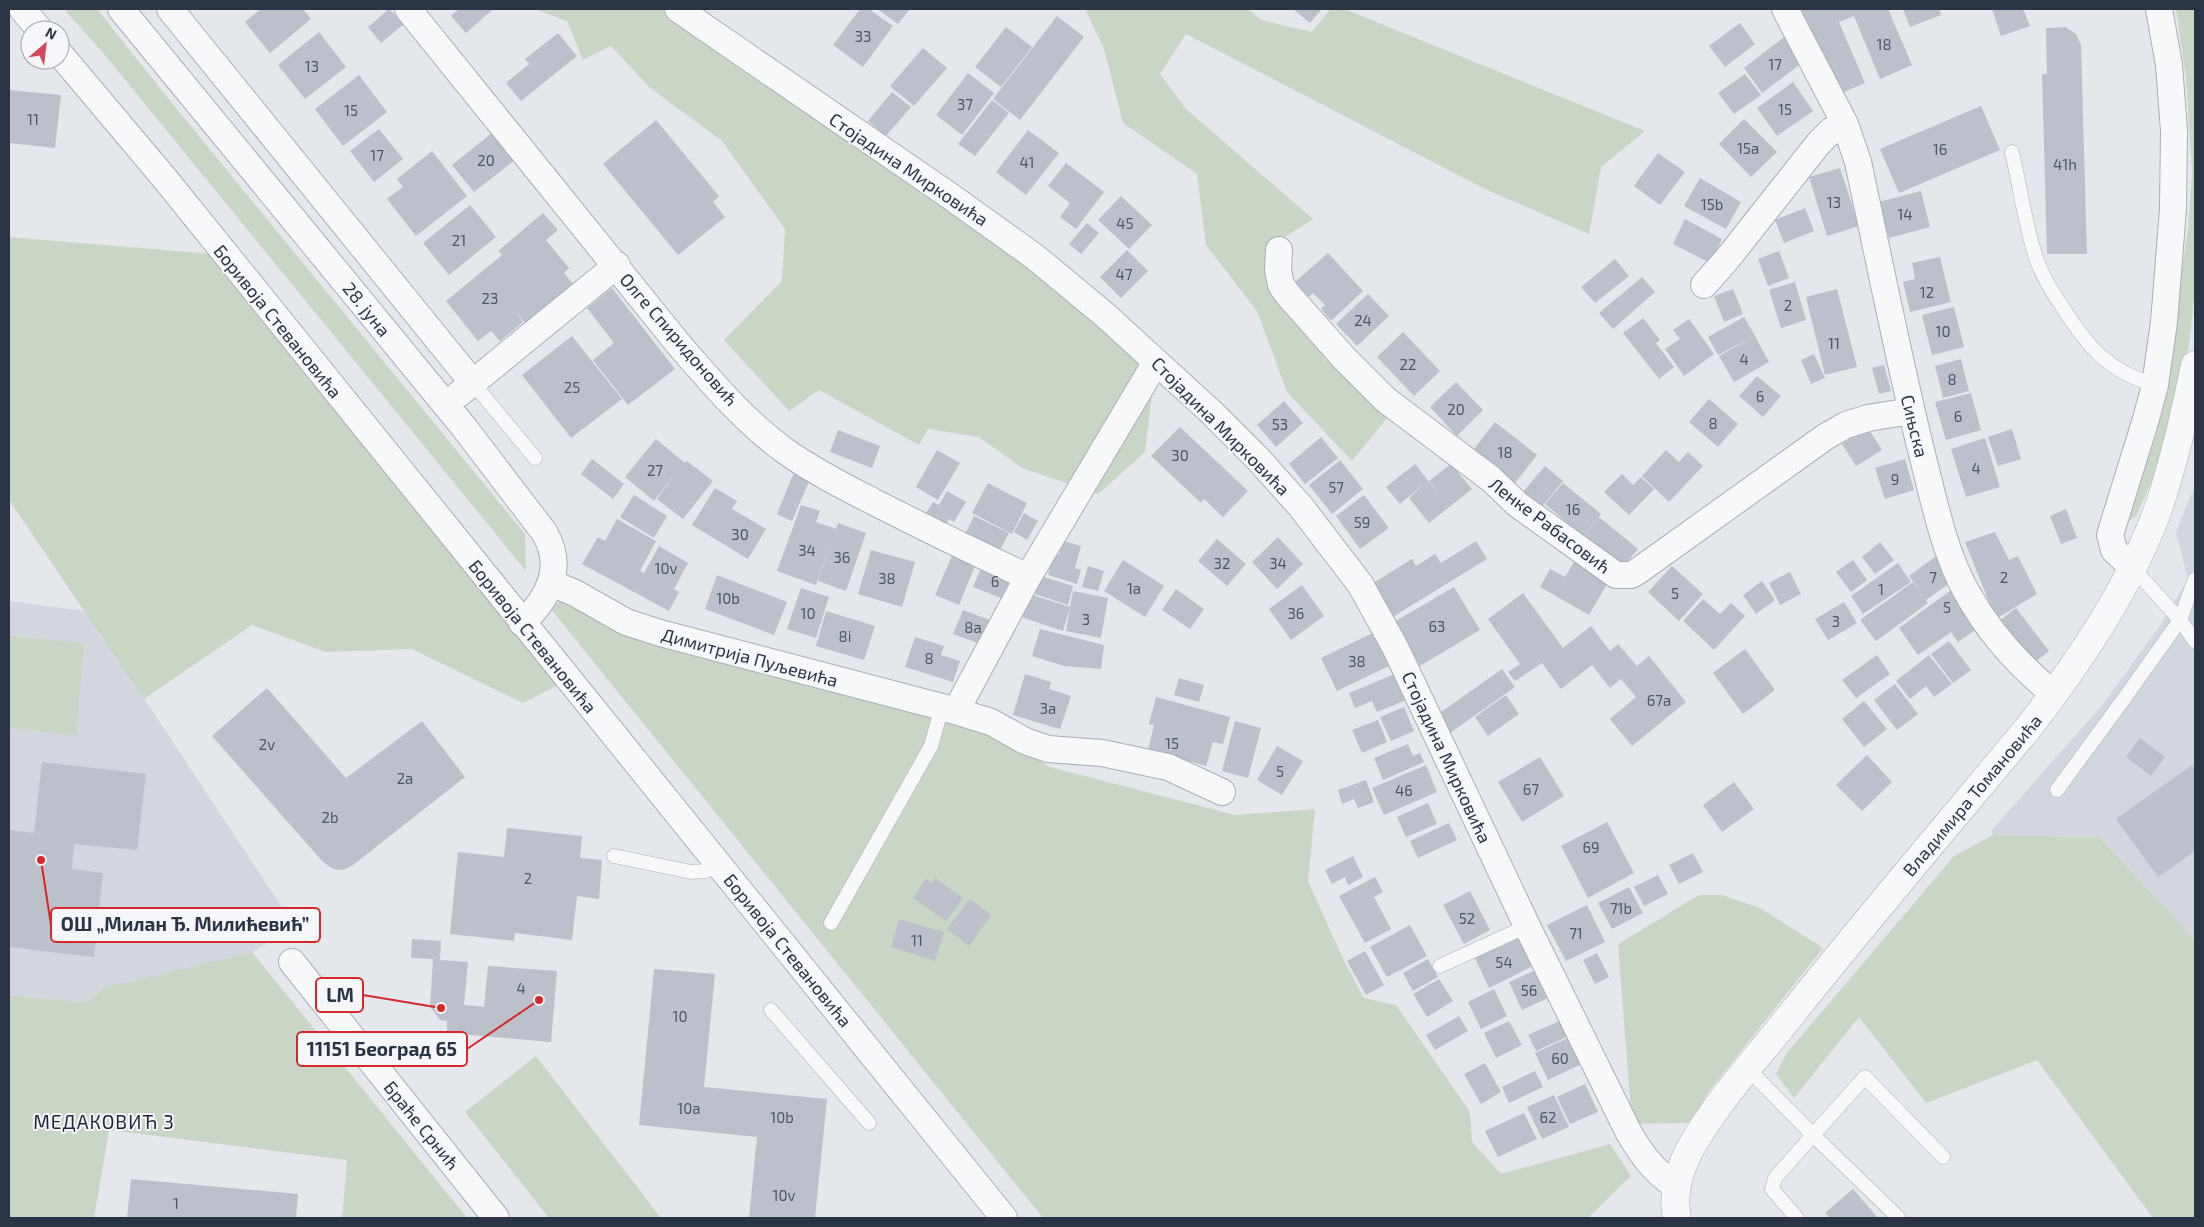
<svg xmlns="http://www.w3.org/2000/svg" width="2204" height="1227" viewBox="0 0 2204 1227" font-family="'Exo 2',sans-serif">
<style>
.built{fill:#d2d6de}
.green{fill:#c9d6c5}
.building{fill:#bbc0ca}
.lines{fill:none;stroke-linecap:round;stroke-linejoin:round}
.service-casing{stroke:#a9aeb7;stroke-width:15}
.minor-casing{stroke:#a9aeb7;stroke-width:28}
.tertiary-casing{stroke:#a9aeb7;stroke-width:29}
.service{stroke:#f7f8fa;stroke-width:14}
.minor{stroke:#f7f8fa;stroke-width:26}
.tertiary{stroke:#f7f8fa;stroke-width:28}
.labels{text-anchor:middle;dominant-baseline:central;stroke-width:4;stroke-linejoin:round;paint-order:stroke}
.number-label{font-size:15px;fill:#4f5766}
.street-label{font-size:18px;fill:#2b3445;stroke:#f4f6f9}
.neighbourhood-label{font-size:19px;letter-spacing:1px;fill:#1d2536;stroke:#f4f6f9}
.leader{fill:none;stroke:#d62828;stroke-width:2}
.callout-dot{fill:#d62828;stroke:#f4f6f9;stroke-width:2}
.callout{fill:#f4f6f9;stroke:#d62828;stroke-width:2}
.callout-label{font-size:19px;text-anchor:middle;font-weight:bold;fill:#2b3445}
</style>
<rect width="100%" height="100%" fill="#e4e7ec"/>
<path class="built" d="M2195 485V940L2099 837 1993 835 1992 830 2103 704 2159 627 2188 579 2176 532Z
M9 601 86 611 295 927 252 952 105 987 86 1003 9 995Z"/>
<path class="green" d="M64 9H97L176 108 525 534 526 571 109 60Z
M534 9H679L1156 362 1145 452 1098 494 1022 468 979 437 928 429 919 445 819 390 789 411 724 340 782 281 785 229 722 141 649 87 611 46 583 60 567 21Z
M1085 9H1248L1261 20 1312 32 1330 9H1344L1645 131 1601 167 1589 234 1485 189 1186 34 1160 74 1186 109 1313 219 1268 248 1392 412 1352 461 1287 392 1257 311 1206 245 1197 174 1123 123 1104 49Z
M2176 9H2195V289L2189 347 2166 436 2153 478 2136 516 2128 521 2142 472 2157 433 2188 230 2192 171 2186 78Z
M9 237 226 255 568 680 523 703 412 649 326 652 252 625 144 699 9 500Z
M575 593 956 711 1050 767 1235 815 1315 809 1308 881 1344 961 1364 998 1396 1005 1470 1112 1472 1142 1501 1174 1610 1144 1631 1176 1588 1218H1043L550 608Z
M9 636 84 643 76 735 9 728Z
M1993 835 2099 837 2195 940V1218H2153L2037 1060 1926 1103 1859 1017 1794 1098 1776 1074 1786 1054 1954 856Z
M1699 895H1722L1760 908 1823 948 1710 1090 1689 1123 1632 1124 1618 944Z
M252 952 467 1218H342L347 1160 109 1130 94 1218H9V995L86 1003 105 987Z
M536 1056 661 1218H549L465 1112Z"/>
<path class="building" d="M261 9H303L311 19 270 53 245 22Z
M389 9 404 24 381 43 368 27Z
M459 9H493L466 33 451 16Z
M860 9H869L893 26 863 67 833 45Z
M878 9H910L898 24Z
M1293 9H1322L1310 23Z
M1801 9H1888L1912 65 1880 79 1854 16 1839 22 1865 83 1837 95Z
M1903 9H1939L1941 15 1910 27Z
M1992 9H2023L2030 26 2001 36Z
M1057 16 1084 37 1020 120 993 99Z
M1740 23 1755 44 1725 67 1709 46Z
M1006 27 1032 47 1001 87 975 67Z
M2065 27 2076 34 2081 45 2087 254H2047L2042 74H2047L2046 28Z
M319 32 346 67 305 99 278 65Z
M558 33 577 56 521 101 506 83 529 64 536 72 525 59Z
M1788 34 1807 59 1762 93 1744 68Z
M923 48 947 68 914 106 890 86Z
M968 73 994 93 962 135 936 115Z
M1745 74 1761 95 1734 114 1718 93Z
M359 75 387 112 343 146 315 109Z
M1793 82 1813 111 1777 136 1757 108Z
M9 90 61 95 55 148 9 143Z
M892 92 911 107 886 136 868 121Z
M992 100 1009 113 975 156 958 144Z
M1981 106 2000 150 1899 193 1880 149Z
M1744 119 1777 152 1751 177 1719 144Z
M656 120 719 196 713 202 725 217 678 255 603 164Z
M498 128 520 156 474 192 452 165Z
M379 129 403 159 374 182 350 151Z
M1028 130 1059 153 1026 195 996 172Z
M432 151 467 196 416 236 387 199 403 187 397 179Z
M1658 153 1685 172 1660 205 1634 186Z
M1066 163 1104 192 1076 229 1060 217 1070 203 1048 186Z
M1840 168 1859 226 1827 236 1809 177Z
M1700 178 1741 202 1726 229 1684 206Z
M1921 191 1930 227 1889 238 1879 202Z
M1121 196 1152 225 1129 249 1098 220Z
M470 205 496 237 449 275 423 243Z
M1805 208 1814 231 1784 243 1775 220Z
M543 213 558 230 546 240 569 268 564 273 574 285 526 324 515 311 523 322 500 341 491 331 478 341 446 301 502 255 498 251Z
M1685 219 1722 239 1710 263 1673 244Z
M1087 223 1099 233 1081 254 1069 244Z
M1127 250 1148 271 1121 298 1100 277Z
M1779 251 1789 278 1768 286 1758 259Z
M1328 253 1363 291 1331 321 1321 309 1325 305 1313 293 1309 297 1295 282Z
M1940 257 1951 302 1910 312 1903 282 1915 279 1912 263Z
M1615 259 1629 276 1595 303 1581 287Z
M1642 277 1655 292 1613 329 1599 313Z
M1795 282 1806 320 1781 328 1769 290Z
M612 288 675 369 628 405 593 360 614 343 587 308Z
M1733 289 1743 314 1724 322 1714 296Z
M1837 289 1857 367 1825 375 1806 297Z
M1368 294 1389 316 1357 346 1336 324Z
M1954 307 1964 347 1932 355 1922 315Z
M1744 317 1755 336 1718 355 1708 337Z
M1643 318 1660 340 1656 343 1674 367 1659 379 1623 333Z
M1689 319 1714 354 1684 376 1665 349 1680 339 1673 330Z
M1403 332 1440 371 1414 396 1377 357Z
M572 336 622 399 571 438 522 375Z
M1755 336 1769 362 1734 382 1719 356Z
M1814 354 1825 378 1811 384 1801 360Z
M1961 359 1969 391 1943 398 1935 366Z
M1884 365 1891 391 1879 394 1872 368Z
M1757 376 1781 396 1763 417 1739 396Z
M1456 382 1483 410 1457 436 1430 407Z
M1971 393 1981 430 1946 440 1935 402Z
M1709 399 1738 424 1718 447 1689 422Z
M1284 401 1303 423 1276 447 1257 425Z
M1495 422 1537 455 1515 483 1473 450Z
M1180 427 1248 491 1223 517 1204 499 1201 503 1151 456Z
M1868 428 1882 450 1856 466 1842 444Z
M2012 429 2021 459 1998 466 1988 437Z
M838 430 880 446 872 468 830 452Z
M1321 437 1338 458 1305 484 1289 464Z
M1985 438 2000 487 1966 497 1951 449Z
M656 439 685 463 687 461 713 481 683 519 657 499 675 474 654 501 625 477Z
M937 450 960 463 938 500 916 487Z
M1666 450 1679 462 1688 452 1703 466 1669 502 1642 476Z
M592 459 624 484 613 499 581 474Z
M1905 459 1914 490 1885 499 1875 468Z
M1340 460 1363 489 1332 514 1309 485Z
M1415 464 1444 501 1429 481 1451 464 1472 489 1429 523 1409 498 1424 484 1400 504 1386 487Z
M1545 466 1563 481 1540 509 1522 493Z
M794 472 810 479 792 521 777 514Z
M1622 474 1633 485 1641 477 1654 489 1629 515 1604 492Z
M988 483 1027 503 1012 534 972 513Z
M1563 483 1601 514 1583 536 1545 504Z
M715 488 737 501 732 509 766 529 748 559 692 525Z
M947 491 966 502 954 522 949 519 942 532 922 520 933 502 939 505Z
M634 495 667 516 654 538 620 517Z
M1364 495 1389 528 1360 549 1336 516Z
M801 505 820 511 816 522 836 529 816 585 777 571Z
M2066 509 2077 538 2061 544 2050 516Z
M1024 513 1038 521 1027 540 1014 532Z
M974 516 1009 533 999 552 965 534Z
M1599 517 1638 549 1623 567 1581 539Z
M617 519 656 541 640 571 644 573 659 546 688 563 674 589 679 592 669 611 582 564 598 537 605 541Z
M838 523 866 533 846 591 818 581Z
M1995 532 2009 560 2018 556 2037 594 1996 619 1965 542Z
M1278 537 1303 564 1277 589 1252 562Z
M1217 539 1246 564 1227 586 1198 561Z
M1063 541 1081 546 1075 568 1081 570 1077 584 1048 575 1054 553 1059 555Z
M1476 541 1487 559 1391 618 1370 585 1412 559 1416 566 1435 554 1441 563Z
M1880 542 1894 560 1875 574 1862 557Z
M871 550 915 562 902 607 858 594Z
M954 551 977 561 959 605 935 595Z
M1939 554 1957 578 1926 600 1928 603 1876 641 1860 620 1913 582 1925 597 1909 576Z
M1123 560 1164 586 1145 617 1104 591Z
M1575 560 1610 579 1589 615 1540 587 1550 569 1565 577Z
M1853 560 1867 580 1851 592 1836 572Z
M984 562 1016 575 1006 600 973 587Z
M1898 563 1911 582 1863 614 1851 596Z
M1088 566 1104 571 1098 591 1082 587Z
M1672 566 1703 594 1679 621 1648 592Z
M1790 572 1801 594 1780 605 1769 583Z
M717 575 787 602 774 635 705 609Z
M1041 576 1073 586 1068 605 1035 594Z
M1762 581 1775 600 1756 614 1743 595Z
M1302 585 1324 616 1291 640 1269 609Z
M1454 587 1480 630 1420 666 1394 622Z
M801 588 829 597 816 638 787 629Z
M1954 588 1981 626 1958 642 1951 632 1918 655 1899 628Z
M1176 589 1204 609 1190 629 1162 610Z
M1073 591 1108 598 1101 638 1066 631 1070 607 1063 631 1018 616 1026 593 1070 607Z
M1523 593 1563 648 1591 626 1610 651 1618 644 1637 666 1649 656 1686 702 1632 746 1610 719 1636 697 1621 679 1610 688 1592 665 1561 689 1542 663 1515 681 1508 672 1520 664 1488 619Z
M1703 599 1720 614 1731 603 1745 616 1714 650 1683 621Z
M1844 602 1857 623 1828 640 1815 619Z
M2016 608 2049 651 2031 665 1998 622Z
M963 610 992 621 983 645 953 634Z
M826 611 875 626 864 660 816 646Z
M1040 629 1104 645 1101 669 1064 666 1032 656Z
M1377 631 1393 664 1337 691 1321 658Z
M915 637 944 646 941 655 960 661 953 682 905 667Z
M1949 641 1971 670 1953 683 1931 654Z
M1745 649 1775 690 1743 714 1713 673Z
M1877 655 1890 674 1856 698 1842 680Z
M1929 655 1952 684 1934 697 1926 686 1910 699 1896 681Z
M1502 669 1515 687 1450 733 1437 715Z
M1025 674 1051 682 1049 689 1071 696 1060 729 1013 715Z
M1395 674 1406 700 1377 712 1372 701 1355 708 1349 693Z
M1179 678 1204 685 1199 702 1174 695Z
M1895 684 1918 714 1897 730 1874 700Z
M267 688 346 778 422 721 465 777 353 865 343 870 333 869 323 862 212 736Z
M1506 695 1519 714 1488 736 1475 717Z
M1156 697 1230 717 1223 744 1213 742 1206 766 1148 750 1154 725 1149 724Z
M1864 701 1887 729 1864 747 1842 719Z
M1404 707 1414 731 1391 741 1380 717Z
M1378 720 1387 742 1362 753 1352 730Z
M1235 721 1261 728 1248 778 1222 771Z
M2140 738 2165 757 2151 776 2126 757Z
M1408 744 1413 756 1420 753 1424 762 1383 780 1374 758Z
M1277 746 1303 761 1282 795 1257 780Z
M1867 755 1892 782 1862 811 1836 785Z
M1540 757 1564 796 1522 822 1498 782Z
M42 762 146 774 137 850 74 844 72 869 103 873 94 957 9 947V830L34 833Z
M1426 765 1437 792 1384 815 1372 788Z
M2192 765 2195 770V851L2158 877 2116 819Z
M1366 780 1374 802 1358 808 1354 799 1342 804 1338 790Z
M1734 782 1754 809 1722 832 1703 805Z
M1428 803 1437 824 1406 837 1397 817Z
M1607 822 1634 873 1588 898 1561 846Z
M1449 823 1457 840 1418 858 1410 841Z
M507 828 582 836 580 858 602 860 599 899 577 896 572 940 515 933 514 941 450 934 458 852 504 857Z
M1693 853 1703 872 1679 884 1669 865Z
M1353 856 1363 877 1348 885 1345 877 1332 884 1325 870Z
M1658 875 1668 894 1644 906 1634 887Z
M1375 877 1383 892 1374 897 1391 929 1365 943 1339 896Z
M935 878 963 898 946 921 913 898 926 879 932 883Z
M1629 887 1643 913 1612 929 1598 903Z
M1470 891 1490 930 1464 944 1443 905Z
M970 899 991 915 969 946 947 929Z
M1587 905 1605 942 1566 961 1547 925Z
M899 919 944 932 935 961 891 947Z
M1410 925 1427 956 1387 977 1370 947Z
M1519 937 1533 966 1489 988 1475 958Z
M412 939 441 941 440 960 468 962 464 1005 484 1007 488 966 557 971 551 1042 447 1033V1021L440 1020 430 1007 433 959 411 958Z
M1365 951 1384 985 1366 995 1347 961Z
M1597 953 1609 977 1595 984 1583 960Z
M1428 959 1438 977 1413 991 1403 973Z
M654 969 715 974 704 1087 827 1099 815 1218H749L757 1137 639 1125Z
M1536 970 1548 998 1522 1010 1509 982Z
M1439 979 1453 1001 1427 1017 1413 994Z
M1494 989 1507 1016 1481 1029 1468 1002Z
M1459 1016 1468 1031 1435 1050 1426 1035Z
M1564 1019 1571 1035 1536 1051 1528 1035Z
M1509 1021 1522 1045 1496 1058 1484 1033Z
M1572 1036 1584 1063 1548 1080 1535 1053Z
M1485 1063 1501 1092 1481 1104 1464 1074Z
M1535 1071 1543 1087 1509 1103 1502 1087Z
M1585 1084 1598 1112 1570 1124 1557 1097Z
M1554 1095 1569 1127 1542 1139 1527 1107Z
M1524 1113 1537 1139 1498 1157 1485 1131Z
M131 1179 298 1194 296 1218H127Z
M1853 1189 1878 1218H1830L1825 1213Z"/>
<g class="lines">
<g class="service-casing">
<path id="service" d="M2012 152C2020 187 2025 224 2036 258 2042 276 2052 292 2063 308 2088 347 2109 372 2155 385
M473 383 535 458
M2133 568 2180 620 2195 641
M2057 790 2126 696 2180 620 2195 579
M614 856 691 872 706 871 717 864
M831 923 931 746 942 707
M1440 966 1527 926
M771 1010 869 1123
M1748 1069 1813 1135 1865 1077 1943 1157
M1797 1218 1772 1189 1775 1178 1813 1135 1899 1218"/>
</g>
<g class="minor-casing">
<path id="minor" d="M22 9 40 30
M121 9 463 426 544 532C565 567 549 598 522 623
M170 9 473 383
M408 9 680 346C713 384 747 424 788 453 815 472 845 487 874 502 925 528 976 553 1028 577
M678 9 950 196 1035 257 1105 315 1211 412 1259 460 1301 507 1360 584 1395 647 1527 926 1629 1133C1642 1155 1654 1172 1676 1186
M1785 9 1845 124 1858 162C1879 259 1898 357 1922 454 1934 500 1943 549 1966 591 1988 631 2019 666 2054 694
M60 54 166 180 1004 1218
M1279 250 1278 270 1281 285 1289 296 1344 358 1386 400 1491 479 1517 504 1616 575H1631L1638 571 1825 437 1846 425 1868 418 1911 411
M1704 285 1728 258 1818 144 1831 131 1845 124
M459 394 617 265
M2133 568 2114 550 2110 535 2146 419 2155 385 2164 322 2173 209 2174 131 2169 65 2159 9
M551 583 575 593 626 622 660 633 942 707 991 722 1025 741 1048 749 1102 753 1168 767 1222 792
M956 711 1028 577 1156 362
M292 962 496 1218"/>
</g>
<g class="tertiary-casing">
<path id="tertiary" d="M1677 1218C1672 1194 1679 1170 1690 1149 1717 1101 1756 1059 1790 1016 1868 918 1949 823 2029 727 2079 662 2128 590 2157 512 2174 464 2185 414 2195 365"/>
</g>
<use href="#service" class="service"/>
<use href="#minor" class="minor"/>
<use href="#tertiary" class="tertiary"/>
</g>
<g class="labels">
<g class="number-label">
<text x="863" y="36">33</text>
<text x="1884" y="44">18</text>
<text x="1775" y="64">17</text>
<text x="312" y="66">13</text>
<text x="965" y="104">37</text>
<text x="1785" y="109">15</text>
<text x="351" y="110">15</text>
<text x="33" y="119">11</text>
<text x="1748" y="148">15a</text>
<text x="1940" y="149">16</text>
<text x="377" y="155">17</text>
<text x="486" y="160">20</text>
<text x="1027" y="162">41</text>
<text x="2065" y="164">41h</text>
<text x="1834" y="202">13</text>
<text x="1712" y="204">15b</text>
<text x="1905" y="214">14</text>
<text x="1125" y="223">45</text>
<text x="459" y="240">21</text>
<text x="1124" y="274">47</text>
<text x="1927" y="292">12</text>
<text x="490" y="298">23</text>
<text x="1788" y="305">2</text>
<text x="1363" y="320">24</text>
<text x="1943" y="331">10</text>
<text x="1834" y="343">11</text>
<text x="1744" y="359">4</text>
<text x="1408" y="364">22</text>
<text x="1952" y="379">8</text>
<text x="572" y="387">25</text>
<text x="1760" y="396">6</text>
<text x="1456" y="409">20</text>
<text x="1958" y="416">6</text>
<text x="1713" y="423">8</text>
<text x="1280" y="424">53</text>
<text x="1505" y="452">18</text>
<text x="1180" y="455">30</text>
<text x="1976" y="468">4</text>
<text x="655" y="470">27</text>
<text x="1895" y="479">9</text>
<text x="1336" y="487">57</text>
<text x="1573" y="509">16</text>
<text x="1362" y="522">59</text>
<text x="740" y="534">30</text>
<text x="807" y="550">34</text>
<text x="842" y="557">36</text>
<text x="1222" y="563">32</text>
<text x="1278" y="563">34</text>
<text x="666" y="568">10v</text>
<text x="1933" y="577">7</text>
<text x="2004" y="577">2</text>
<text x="887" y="578">38</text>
<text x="995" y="581">6</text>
<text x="1134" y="588">1a</text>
<text x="1881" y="589">1</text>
<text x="1675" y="593">5</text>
<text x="728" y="598">10b</text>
<text x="1947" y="607">5</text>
<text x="808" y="613">10</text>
<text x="1296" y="613">36</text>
<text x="1086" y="619">3</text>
<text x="1836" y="621">3</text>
<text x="1437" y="626">63</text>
<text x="973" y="627">8a</text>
<text x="845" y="636">8i</text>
<text x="929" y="658">8</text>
<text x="1357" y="661">38</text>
<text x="1659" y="700">67a</text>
<text x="1048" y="708">3a</text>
<text x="1172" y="743">15</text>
<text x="267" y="744">2v</text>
<text x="1280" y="771">5</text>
<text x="405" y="778">2a</text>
<text x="1531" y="789">67</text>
<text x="1404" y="790">46</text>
<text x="330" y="817">2b</text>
<text x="1591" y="847">69</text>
<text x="528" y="878">2</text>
<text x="1621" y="908">71b</text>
<text x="1467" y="918">52</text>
<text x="1576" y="933">71</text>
<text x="917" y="940">11</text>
<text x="1504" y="962">54</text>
<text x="521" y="988">4</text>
<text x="1529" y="990">56</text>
<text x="680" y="1016">10</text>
<text x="1560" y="1058">60</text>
<text x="689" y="1108">10a</text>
<text x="782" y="1117">10b</text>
<text x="1548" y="1117">62</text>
<text x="784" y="1195">10v</text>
<text x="176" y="1203">1</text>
</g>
<g class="street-label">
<text transform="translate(909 169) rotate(34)">Стојадина Мирковића</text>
<text transform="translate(367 309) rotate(51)">28. јуна</text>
<text transform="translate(278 321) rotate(51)">Боривоја Стевановића</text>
<text transform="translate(679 339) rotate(49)">Олге Спиридоновић</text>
<text transform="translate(1221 426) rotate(45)">Стојадина Мирковића</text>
<text transform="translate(1915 426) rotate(76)">Сињска</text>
<text transform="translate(1550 525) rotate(37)">Ленке Рабасовић</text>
<text transform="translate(533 636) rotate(51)">Боривоја Стевановића</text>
<text transform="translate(750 657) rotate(15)">Димитрија Пуљевића</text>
<text transform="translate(1447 757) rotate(65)">Стојадина Мирковића</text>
<text transform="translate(1972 795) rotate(-50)">Владимира Томановића</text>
<text transform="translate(788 950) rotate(51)">Боривоја Стевановића</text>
<text transform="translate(422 1125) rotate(51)">Браће Срнић</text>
</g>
<g class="neighbourhood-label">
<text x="104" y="1121">МЕДАКОВИЋ 3</text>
</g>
</g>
<path class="leader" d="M41 860L51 925M441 1008L363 995M539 1000L467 1049"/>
<g class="callout-dot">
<circle cx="41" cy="860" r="5"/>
<circle cx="441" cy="1008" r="5"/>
<circle cx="539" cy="1000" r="5"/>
</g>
<g class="callout">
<rect x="51" y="908" width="269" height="34" rx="5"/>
<rect x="316" y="978" width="47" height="34" rx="5"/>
<rect x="297" y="1032" width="170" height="34" rx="5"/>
</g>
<g class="callout-label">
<text x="185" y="931">ОШ „Милан Ђ. Милићевић”</text>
<text x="340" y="1002">LM</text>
<text x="382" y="1056">11151 Београд 65</text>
</g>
<rect width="2204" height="1227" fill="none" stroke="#2b3445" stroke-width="20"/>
<g transform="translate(45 45) rotate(28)"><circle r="24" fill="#f4f6f9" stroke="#a4a8b1"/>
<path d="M0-4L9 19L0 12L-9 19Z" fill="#d1495b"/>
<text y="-8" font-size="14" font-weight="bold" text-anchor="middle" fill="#2b3445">N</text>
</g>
</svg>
